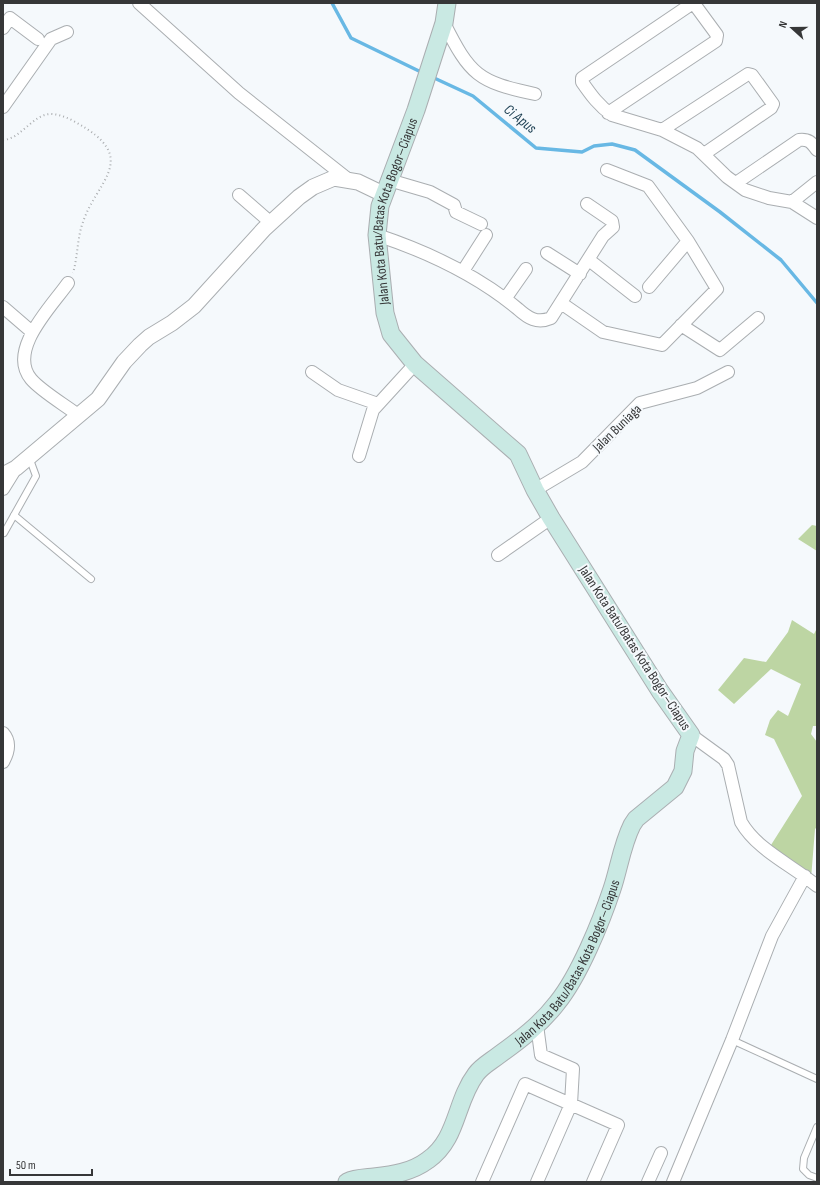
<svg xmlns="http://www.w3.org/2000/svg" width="820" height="1185" viewBox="0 0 820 1185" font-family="'Sofia Sans Condensed',sans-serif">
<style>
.green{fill:#bdd5a3}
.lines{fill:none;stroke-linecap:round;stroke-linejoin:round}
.stream{stroke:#68b8e4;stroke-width:3.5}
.service-casing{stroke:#aaaeb1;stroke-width:8}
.minor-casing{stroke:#aaaeb1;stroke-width:14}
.tertiary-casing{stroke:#aaaeb1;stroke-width:17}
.secondary-casing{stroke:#aaaeb1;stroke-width:19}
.path{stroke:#abaeb0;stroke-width:2;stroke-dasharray:1 3;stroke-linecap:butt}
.service{stroke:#fff;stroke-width:6}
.minor{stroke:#fff;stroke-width:12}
.tertiary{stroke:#fff;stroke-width:15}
.secondary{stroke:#c9e9e3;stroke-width:17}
.labels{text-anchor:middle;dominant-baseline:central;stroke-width:4;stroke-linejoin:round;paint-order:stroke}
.street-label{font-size:14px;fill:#363738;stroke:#f5f9fc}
.water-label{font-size:15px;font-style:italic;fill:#193c4f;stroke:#f5f9fc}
</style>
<rect width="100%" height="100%" fill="#f5f9fc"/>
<path class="green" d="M812 525 817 526V551L798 539Z
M792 620 814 634 817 628V726H813L811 734 817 742V827L815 829 811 879 771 845 802 796 774 739 765 735 770 720 778 710 788 716 801 684 771 669 734 704 718 690 744 658 766 662 788 632Z"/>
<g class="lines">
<path class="stream" d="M332 3 351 38 423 73
M432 77 473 96 536 148 582 152 594 146 612 144 635 150 720 212 781 260 817 303"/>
<g class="service-casing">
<path id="service" d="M14 515 91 579
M4 533 36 476 29 457
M732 1040 817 1079
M817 1127 804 1158 803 1169 809 1175 817 1178"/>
</g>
<g class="minor-casing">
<path id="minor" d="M139 3 239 93 349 180
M444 23C470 75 478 82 535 94
M3 28 10 18 38 39
M3 107 51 39 67 32
M608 113 716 41 717 35 695 5H690L582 78V82C591 95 599 106 612 115L662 130 697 148 727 177 745 190 769 198 792 202 817 218
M662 130 748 74 752 75 773 104 771 108 704 154
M607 170 648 186 688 241 649 287
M389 180 430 192 454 205 456 212 481 224
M736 183 799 140C809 139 811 142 817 150
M239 195 270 222
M792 202 817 182
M377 235C428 252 477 275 518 309 528 318 537 324 551 318L603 236 613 227 612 221 587 204
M547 253 580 274
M589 260 635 296
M463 271 486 235
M68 283C52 306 7 350 31 379 41 391 65 405 78 415
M505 299 526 269
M561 303 603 332 662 345 717 289 688 241
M3 307 32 332
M681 325 720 350 758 318
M312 372 338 390 378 404
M359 456 373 410 415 364
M3 489 16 468
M535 490 582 462 640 403 697 388 728 372
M498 555 551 518
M3 733C11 742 8 753 3 762
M691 735 724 759 728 765 741 822C757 850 792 865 817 886
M537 1025 541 1055 573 1069 571 1104 537 1182
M482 1182 525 1084 618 1125 593 1182
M648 1182 661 1153
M673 1182 732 1040 772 936 805 876"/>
</g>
<g class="tertiary-casing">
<path id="tertiary" d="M3 475 16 468 98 399 124 362 140 345 149 337 172 323 194 306 264 229 299 197 313 187 334 178 358 182 383 194"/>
</g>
<g class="secondary-casing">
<g id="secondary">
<path id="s1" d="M347 1182C355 1178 365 1178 374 1177 393 1175 412 1172 428 1160 458 1139 455 1102 476 1074 482 1066 490 1062 499 1055 520 1040 541 1024 557 1003 579 976 601 922 612 889 619 868 622 845 632 825L636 819 675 787 683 771 685 751 691 735 660 691 551 518 535 490 518 454 415 364 391 334 385 313 377 235 380 206 416 110 444 23 447 3"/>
</g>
</g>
<path class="path" d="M3 140C21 139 32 115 50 114 63 114 76 122 87 129 136 161 96 183 83 222 77 238 78 256 73 273"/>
<use href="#service" class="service"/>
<use href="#minor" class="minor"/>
<use href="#tertiary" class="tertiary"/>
<use href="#secondary" class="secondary"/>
</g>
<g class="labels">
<g class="street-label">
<text stroke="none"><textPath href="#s1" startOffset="1232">Jalan Kota Batu/Batas Kota Bogor–Ciapus</textPath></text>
<text transform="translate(617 428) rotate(-44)">Jalan Buniaga</text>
<text transform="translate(635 648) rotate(57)">Jalan Kota Batu/Batas Kota Bogor–Ciapus</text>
<text stroke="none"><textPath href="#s1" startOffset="333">Jalan Kota Batu/Batas Kota Bogor–Ciapus</textPath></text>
</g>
<g class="water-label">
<text transform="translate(520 119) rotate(39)">Ci Apus</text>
</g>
</g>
<rect width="820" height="1185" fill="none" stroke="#363738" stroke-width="8"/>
<g transform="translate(792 28) rotate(291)" stroke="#f5f9fc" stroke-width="3" paint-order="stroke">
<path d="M0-3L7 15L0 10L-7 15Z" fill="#363738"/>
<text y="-6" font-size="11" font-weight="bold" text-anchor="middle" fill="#363738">N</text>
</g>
<path d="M10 1169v6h82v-6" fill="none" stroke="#363738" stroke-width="2"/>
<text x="16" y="1169" font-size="12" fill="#363738" stroke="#f5f9fc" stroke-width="3" paint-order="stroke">50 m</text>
</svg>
